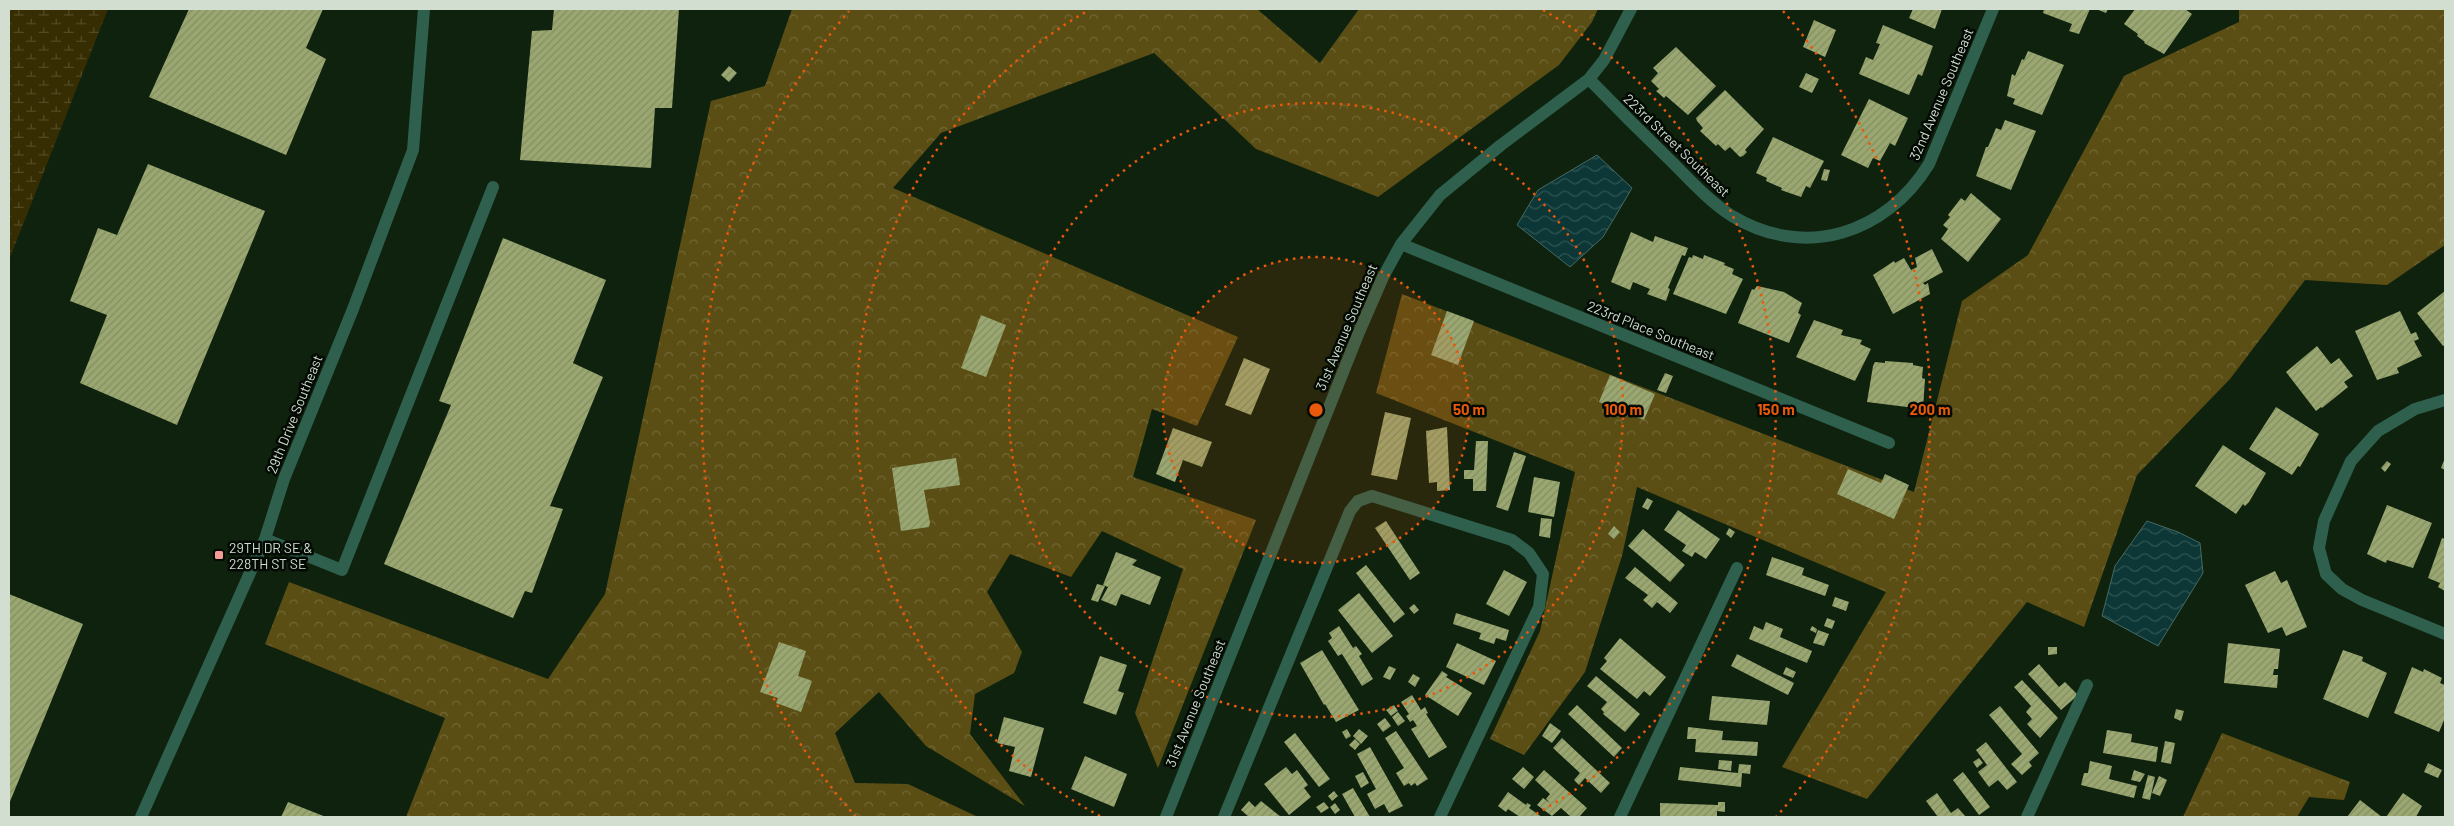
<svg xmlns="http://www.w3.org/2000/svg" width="2454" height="826" viewBox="0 0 2454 826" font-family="Barlow,sans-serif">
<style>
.forest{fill:url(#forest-crowns)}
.wetland{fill:url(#wetland-marsh)}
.water{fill:url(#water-waves);stroke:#476964}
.building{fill:url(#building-hatch)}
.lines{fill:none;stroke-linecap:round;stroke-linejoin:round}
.minor{stroke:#2f604e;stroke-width:12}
.ring{fill:none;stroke:#e8590c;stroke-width:2.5;stroke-dasharray:2.5 5}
.poi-dot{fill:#f59c96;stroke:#030a03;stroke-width:2}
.labels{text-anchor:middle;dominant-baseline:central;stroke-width:5;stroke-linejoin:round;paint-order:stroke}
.street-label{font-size:14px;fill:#d1ded0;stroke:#030a03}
.poi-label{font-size:14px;fill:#d1ded0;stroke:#030a03;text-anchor:start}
.centre{fill:#e8590c;stroke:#030a03;stroke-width:2.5}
.ring-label{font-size:15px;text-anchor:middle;font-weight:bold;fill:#e8590c;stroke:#030a03;stroke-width:5;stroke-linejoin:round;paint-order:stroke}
</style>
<defs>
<pattern id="forest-crowns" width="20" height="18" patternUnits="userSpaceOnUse" patternTransform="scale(1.25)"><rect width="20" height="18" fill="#5b4e14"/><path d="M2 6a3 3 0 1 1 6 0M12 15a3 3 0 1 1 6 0" fill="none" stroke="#726735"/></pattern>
<pattern id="wetland-marsh" width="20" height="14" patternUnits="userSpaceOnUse" patternTransform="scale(1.25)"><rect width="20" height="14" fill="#372d03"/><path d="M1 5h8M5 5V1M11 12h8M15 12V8" fill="none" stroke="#534b27"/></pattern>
<pattern id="water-waves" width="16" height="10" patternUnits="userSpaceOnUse" patternTransform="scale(1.25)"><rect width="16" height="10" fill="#0c3736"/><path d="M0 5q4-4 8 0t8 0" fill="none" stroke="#2e5452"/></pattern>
<pattern id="building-hatch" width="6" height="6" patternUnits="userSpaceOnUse" patternTransform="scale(1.25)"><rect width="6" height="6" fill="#9aa770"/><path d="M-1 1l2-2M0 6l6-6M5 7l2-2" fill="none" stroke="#838e64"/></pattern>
</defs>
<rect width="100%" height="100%" fill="#0f220e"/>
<path class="forest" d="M792 9H1257L1320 63 1359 9H1598L1592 22 1559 65 1378 197 1256 149 1154 53 941 133 893 188 1238 337 1197 426 1152 409 1133 477 1256 520 1158 768 1135 713 1183 569 1102 531 1071 577 1010 554 987 592 1022 652 1014 673 975 694 970 734 1025 806 926 746 879 692 835 733 855 783 908 784 978 817H406L445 718 265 644 289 582 548 679 605 594 711 101 765 86Z
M2239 9H2445V245L2387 285 2305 280 2230 379 2137 475 2084 627 2027 602 1867 799 1782 767 1886 592 1637 487 1622 556 1585 672 1524 755 1490 739 1540 631 1575 472 1376 393 1402 294 1914 492 1962 301 2028 255 2124 76 2239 22Z
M2222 733 2350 782 2344 800 2309 797 2297 817H2183Z"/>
<path class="wetland" d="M9 9H108L9 260Z"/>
<path class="water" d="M1597 155 1632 188 1603 237 1570 267 1517 225 1538 190Z
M2147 521 2178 532 2200 543 2203 573 2158 646 2102 616 2115 566Z"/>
<path class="building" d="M189 9H323L306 48 326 59 286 155 149 97Z
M554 9H679L672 108H655L651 168 520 160 532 31 552 30Z
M1913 9H1942L1935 29 1909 18Z
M2044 9H2090L2079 34 2069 31 2072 24 2043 13Z
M2096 9H2108L2106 13Z
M2135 9H2185L2192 14 2164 54 2144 43 2145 42 2137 36 2138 34 2124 24Z
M1814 20 1836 30 1825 57 1803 47Z
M1883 25 1933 46 1922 76 1918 74 1909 95 1859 74 1866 57 1873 60 1880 44 1876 43Z
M1676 47 1716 86 1688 115 1666 96 1664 98 1656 91 1659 89 1651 81 1658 73 1653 68Z
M2028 51 2064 65 2042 115 2013 104 2015 99 2007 96 2012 74 2015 76 2022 59 2024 60Z
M729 66 737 73 729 82 721 75Z
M1806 73 1819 79 1812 93 1799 87Z
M1725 90 1764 129 1745 150 1747 152 1743 156 1740 157 1730 147 1725 151 1718 144 1716 146 1700 131 1703 128 1697 121 1696 118Z
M1869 99 1908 118 1895 146 1890 143 1880 161 1873 158 1868 168 1841 155Z
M2005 120 2036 131 2011 190 1976 176 1986 147H1988L1996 128 2001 130Z
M1773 137 1824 161 1810 188 1806 186 1801 197 1781 190 1782 188 1766 181 1767 178 1756 173Z
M148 164 265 211 177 425 80 383 107 315 70 301 98 228 117 235Z
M1824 169 1830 170 1827 181 1821 180Z
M1971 193 2001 219 1968 262 1941 239 1948 229 1943 225 1950 217 1948 215 1961 198 1965 201Z
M1631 232 1653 242 1655 236 1688 248 1685 256 1682 255 1668 288 1670 289 1666 301 1647 294 1650 289 1633 282 1630 290 1611 282Z
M503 238 606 280 573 363 603 377 550 506 563 509 532 593 525 591 513 618 384 564 451 405 439 401Z
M1932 249 1943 272 1923 283 1925 285 1928 283 1930 294 1893 314 1873 275 1894 261 1895 263 1904 258 1911 270 1917 267 1915 258Z
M1693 255 1703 259 1704 255 1725 263 1724 265 1734 269 1732 274 1743 279 1726 314 1673 294 1689 257 1692 258Z
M1757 286 1784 292 1802 303 1798 313 1801 315 1789 343 1738 323 1752 289 1754 290Z
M2445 291V345L2443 346 2417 313Z
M1447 311 1474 321 1458 365 1431 355Z
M2400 311 2411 334 2416 332 2419 339 2414 341 2422 356 2397 368 2399 373 2377 380 2355 331Z
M981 315 1006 325 986 377 961 368Z
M1814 320 1843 330 1841 335 1862 340 1860 344 1871 349 1855 381 1796 357Z
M2317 346 2331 364 2339 358 2353 376 2344 382 2348 387 2322 408 2321 407 2316 411 2286 372Z
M1244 358 1270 369 1251 415 1225 405Z
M1885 361 1913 363V365L1923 367 1922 378 1925 379 1923 409 1867 402 1873 366 1875 362 1885 363Z
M1665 373 1673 376 1666 393 1657 390Z
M1610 375 1655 394 1644 420 1599 402Z
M2276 407 2319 434 2300 467 2298 466 2292 475 2249 449Z
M1385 412 1411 418 1397 480 1371 475Z
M1447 427 1450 490 1437 491V482L1429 483 1426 431Z
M1173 428 1212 442 1202 467 1183 460 1175 482 1156 474Z
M1476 441H1488L1486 491H1473V479H1464V470H1474Z
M2223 445 2266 473 2249 502 2245 506 2243 504 2236 514 2195 486Z
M1514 452 1526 456 1508 511 1496 507Z
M956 458 960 485 924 490 930 523 929 527 901 531 892 468Z
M2445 458V470L2441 468Z
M2387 461 2391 464 2385 472 2381 468Z
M1848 469 1881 483 1885 474 1909 485 1894 519 1837 494Z
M1534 477 1560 482 1554 517 1528 512Z
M1647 498 1653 501 1648 510 1642 507Z
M2387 505 2432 523 2413 568 2387 560 2386 563 2367 554Z
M1678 510 1720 539 1706 559 1695 552 1692 557 1682 551 1686 545 1664 530Z
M1541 518 1552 519 1550 538 1539 536Z
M1386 521 1420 573 1410 580 1375 528Z
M1614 526 1620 532 1614 539 1608 534Z
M1729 528 1735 532 1731 538 1726 534Z
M1643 529 1685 565 1670 582 1628 546Z
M2442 538 2445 539V591L2438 587 2440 583 2428 578Z
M1116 552 1137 560 1132 565 1161 577 1150 605 1121 594 1116 606 1101 600 1108 587 1103 585Z
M1772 557 1804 568 1802 575 1829 585 1825 596 1766 575Z
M1366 565 1405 614 1394 623 1356 573Z
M1635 567 1678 603 1670 613 1657 602 1652 608 1643 600 1648 595 1625 578Z
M1504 570 1527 582 1509 616 1486 604Z
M2275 571 2281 583 2287 580 2307 627 2286 636 2282 627 2268 633 2245 585Z
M1097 584 1105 586 1098 602 1091 600Z
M1359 593 1393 636 1372 653 1338 610Z
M9 594 83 624 9 804Z
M1835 597 1849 602 1846 611 1832 606Z
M1414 604 1419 610 1414 614 1409 608Z
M1456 613 1509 630 1506 641 1496 638 1494 644 1479 639 1481 633 1453 624Z
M1827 618 1835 621 1832 629 1824 626Z
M1766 622 1783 629 1780 637 1812 651 1807 663 1749 639 1754 626 1763 630Z
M1339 626 1353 648 1356 646 1362 654 1359 656 1373 679 1362 686 1342 654 1338 656 1328 641 1332 638 1329 633Z
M1812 626 1817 629 1816 633 1810 630Z
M1818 630 1829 634 1824 646 1813 643Z
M1620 638 1666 677 1650 696 1644 691 1637 699 1600 669 1607 661 1604 658Z
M779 642 806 651 798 676 812 681 801 712 776 703 778 698 760 692Z
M1457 643 1496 661 1484 685 1446 667Z
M2228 643 2280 649 2278 669H2274L2273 675H2278L2277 688 2224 683Z
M2048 647H2057V654L2048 655Z
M1322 650 1359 710 1336 722 1325 704 1324 705 1300 663Z
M2343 650 2363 657 2362 661 2387 673 2368 718 2323 699Z
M1737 654 1794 683 1788 695 1731 666Z
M1100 656 1127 665 1118 691 1124 693 1116 715 1083 703Z
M2039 664 2059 687 2065 682 2078 695 2061 710 2028 674Z
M1389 666 1396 669 1390 680 1383 677Z
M1786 667 1796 672 1793 678 1783 674Z
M2412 667 2423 672 2424 669 2442 678 2440 683 2445 685V718L2439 732 2394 713Z
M1442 671 1448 675 1446 677 1472 693 1458 716 1425 695Z
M1413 674 1420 678 1415 687 1408 682Z
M1596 676 1640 714 1625 732 1603 714 1604 712 1601 709 1607 702 1587 686Z
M2022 680 2058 718 2040 738 2027 724 2032 719 2026 712 2031 706 2014 687Z
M1412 695 1421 710 1425 707 1428 713 1426 714 1447 747 1429 758 1411 729 1417 726 1413 720 1410 722 1406 716 1409 714 1401 702Z
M1712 696 1770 701 1767 725 1709 720Z
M1394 705 1398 711 1391 716 1386 710Z
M1577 705 1622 748 1614 757 1568 714Z
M2000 706 2039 753 2029 762 2032 766 2022 775 2011 764 2022 754 1989 715Z
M2176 709 2184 711 2181 721 2174 718Z
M1398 712 1405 721 1398 726 1392 717Z
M1004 717 1044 728 1031 777 1009 771 1015 747 997 743Z
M1385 718 1391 726 1383 732 1377 724Z
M1550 723 1561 731 1552 743 1542 736Z
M1688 727 1723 731 1722 740 1758 742 1757 756 1695 752 1696 739H1687Z
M1347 729 1351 736 1346 739 1342 732Z
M1359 729 1368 736 1361 744 1353 736Z
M2107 730 2132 734 2131 742 2158 747 2156 762 2103 753Z
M1396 731 1428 779 1417 786 1415 783 1411 786 1409 783 1404 786 1396 773 1404 768 1385 738Z
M1295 733 1330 779 1319 787 1284 742Z
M1562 738 1610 783 1601 793 1585 778 1579 785 1574 780 1580 773 1553 748Z
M1355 739 1360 744 1355 750 1349 745Z
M2165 741 2175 743 2171 764 2161 762Z
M1986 742 2017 782 2007 790 1998 780 1989 787 1978 772 1987 765 1976 750Z
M1370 747 1403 806 1389 813 1384 804 1375 809 1367 794 1376 789 1357 754Z
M1085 756 1127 774 1114 807 1071 789Z
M1979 758 1983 763 1977 768 1973 762Z
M1719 760 1732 761 1731 771 1718 769Z
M2090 761 2112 766 2109 779 2137 786 2134 798 2081 785 2084 773H2088Z
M2428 763 2442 770 2438 778 2424 772Z
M1739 764 1751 765 1750 774 1742 773 1741 787 1678 780 1680 767 1738 773Z
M1286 767 1292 774 1297 770 1308 785 1304 788 1311 797 1289 815 1264 784Z
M1523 767 1534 777 1524 789 1512 779Z
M1544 770 1587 808 1579 817H1571L1561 808 1552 816 1537 805 1543 798 1550 803 1546 799 1550 794 1535 780Z
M2134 770 2145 774 2140 782 2131 780Z
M1363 772 1369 783 1361 788 1355 776Z
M1963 772 1990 807 1979 815 1953 780Z
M2148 775 2155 777 2150 800 2142 798Z
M2159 776 2167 780 2160 796 2152 793Z
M1353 788 1370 817H1355L1342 794Z
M1334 791 1338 796 1332 801 1328 796Z
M1508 792 1526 805 1527 803 1531 805 1529 808 1542 817H1520L1508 809 1506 812 1498 806Z
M1937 793 1951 813 1958 808 1966 817H1938L1926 801Z
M2403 793 2422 806 2416 817H2386Z
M2360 800 2382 817H2347Z
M1249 801 1255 807 1261 801 1281 817H1249L1241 810Z
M288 802 326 817H281Z
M1324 802 1329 808 1321 813 1316 807Z
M1718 802H1725V812L1717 811V817H1660V803L1718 805Z
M1335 803 1340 810 1335 814 1330 807Z"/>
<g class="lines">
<path class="minor" d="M1589 79C1616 107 1644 135 1673 163 1691 181 1710 202 1732 216 1805 260 1886 234 1929 164L1993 9
M1401 244 1889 443
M2445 400 2415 409 2378 431 2351 461 2324 521 2319 548 2326 574 2342 589 2362 600 2445 634
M265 539 342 570 493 187
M141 817 265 539 284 479 353 309 413 150 424 9
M1166 817 1359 332 1383 277 1401 244 1440 195 1501 145 1589 79 1604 60 1631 9
M1224 817 1350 511 1358 501 1372 496 1512 540 1529 553 1543 574 1539 607 1440 817
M1620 817 1737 568
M2027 817 2087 685"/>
</g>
<circle cx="1316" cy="410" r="153" fill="#e8590c" fill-opacity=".12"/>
<g class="ring">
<circle cx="1316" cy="410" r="153"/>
<circle cx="1316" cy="410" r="307"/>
<path d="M1100 816A460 460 0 0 1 1089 10M1543 10A460 460 0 0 1 1532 816"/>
<path d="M856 817A614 614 0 0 1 849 11M1783 11A614 614 0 0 1 1776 817"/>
</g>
<rect class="poi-dot" x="214" y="550" width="10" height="10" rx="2.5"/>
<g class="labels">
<g class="street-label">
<text transform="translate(1941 94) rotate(-67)">32nd Avenue Southeast</text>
<text transform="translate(1677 145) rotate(44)">223rd Street Southeast</text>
<text transform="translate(1346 327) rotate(-67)">31st Avenue Southeast</text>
<text transform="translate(1651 330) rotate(22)">223rd Place Southeast</text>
<text transform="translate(294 414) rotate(-68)">29th Drive Southeast</text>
<text transform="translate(1195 703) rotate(-68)">31st Avenue Southeast</text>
</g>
<g class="poi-label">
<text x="229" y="547">29TH DR SE &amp;<tspan x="229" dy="16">228TH ST SE</tspan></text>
</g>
</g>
<circle cx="1316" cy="410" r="8" class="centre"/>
<g class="ring-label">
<text x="1469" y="415">50 m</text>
<text x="1623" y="415">100 m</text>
<text x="1776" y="415">150 m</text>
<text x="1930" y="415">200 m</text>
</g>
<rect width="2454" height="826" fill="none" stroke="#d1ded0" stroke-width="20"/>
</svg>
